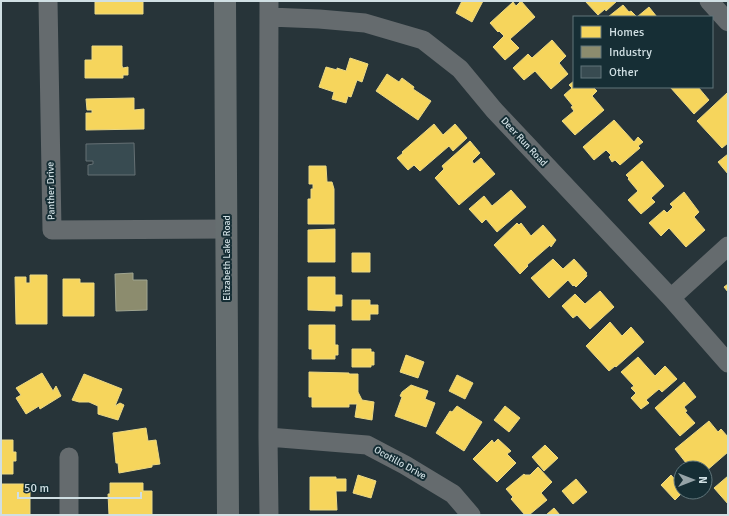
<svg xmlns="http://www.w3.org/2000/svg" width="729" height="516" viewBox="0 0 729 516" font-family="Signika,sans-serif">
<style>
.homes{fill:#f6d55c;stroke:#ebd884}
.industry{fill:#8c8c6e;stroke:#a0a591}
.building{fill:#384b51;stroke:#657074}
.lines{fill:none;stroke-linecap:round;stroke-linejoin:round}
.street{stroke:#656b6e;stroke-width:19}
.secondary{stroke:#666e70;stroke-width:22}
.labels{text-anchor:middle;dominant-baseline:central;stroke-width:4;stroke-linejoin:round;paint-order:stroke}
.street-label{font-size:10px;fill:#d0dfe3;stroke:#162e35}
</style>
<rect width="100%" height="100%" fill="#273439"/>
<path class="homes" d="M100 1H143V14H95V2H100Z
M462 1H483L472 22 456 13Z
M521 1 535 17 510 39 519 48 505 60 493 47 504 36 499 31 498 32 490 23 513 2 516 6Z
M585 1H617L606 11 605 9 598 15Z
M623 5 629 12 631 11 637 17H608Z
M649 7 657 17H637Z
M552 40 566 56 559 63 568 74 551 89 535 71 524 80 513 68 528 54 532 58Z
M92 46H122V66L123 68 128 67V75H123V78H85V60H92Z
M350 58 368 64 362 82 357 80 351 97 348 96 346 103 332 99 334 92 319 87 326 67 337 70V68L346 71Z
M387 74 399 82 402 78 414 87 413 89 431 101 418 120 376 91Z
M574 81V87H593L597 91 592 96 604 110 575 135 562 121 574 111 571 107 573 106 564 95 572 88 569 85Z
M670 87H698L709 100 694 114Z
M727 93 728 143 722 148 697 121Z
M134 98V110L144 109V129L86 130V113H92V110H87L86 99Z
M614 120 634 142 638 137 643 142 638 146 640 148 620 165 615 160 612 162 609 157 611 155 606 150 594 160 583 147Z
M434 124 443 135 455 124 467 138 453 151 449 146 420 171 414 165 408 170 397 158 403 153 402 152Z
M470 141 480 153 472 161 474 164 481 158 495 174 459 205 435 178 444 169 442 166Z
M728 154V174L718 162Z
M642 161 664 186 651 198 655 202 641 214 628 200 638 191 628 179 629 178 626 175Z
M309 166H326L327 182H332L334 189V224H308V199H311V189H313V184H309Z
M511 190 526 207 497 232 486 219 482 223 469 209 484 196 492 206Z
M684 192 699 212 694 217 705 230 686 247 669 228 661 236 649 223 664 210 667 213 673 207 670 204Z
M517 223 519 225 521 223 531 236 543 225 556 240 551 247 550 245 527 265 528 266 520 274 494 245Z
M335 229V262H308V230Z
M352 253H370V272H352Z
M553 259 563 269 574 259 587 273 586 274 587 276 576 287 574 285 573 286 568 280 549 298 531 278Z
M30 275H47V324H16L15 277H26V283H30Z
M308 277H335V295H342V306H335V311L308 310Z
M63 279H80V283H94V316H63Z
M728 284V292L724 287Z
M600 291 614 307 590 329 577 315 573 318 562 306 575 294 585 304Z
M352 300H370V305H378V314H370V320H352Z
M610 322 622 336 631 327 644 342 616 367 615 366 609 371 586 346Z
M309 325H335V345H338V355H335V359H312V349H309Z
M352 349H371V352H374V365H371V367H352Z
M406 355 424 362 418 378 400 372Z
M638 357 655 376 665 366 677 379 662 392 659 389 646 400 649 403 641 409 631 398 636 393 631 388 634 386 621 372Z
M309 372 349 373V374H358V392L362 400 374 402 372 420 355 417 357 404H349V407H312V397H309Z
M42 373 53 391 56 386 61 396 40 409 39 406 26 414 16 398 21 395 16 388Z
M84 374 122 389 115 406 120 403 124 405 118 420 98 414V406L89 402H79L72 400Z
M457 375 473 383 465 399 449 391Z
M684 382 696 397 684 407 687 411 685 412 695 423 680 436 655 408Z
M411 385 428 391 425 399 435 403 426 427 395 416 402 397 400 396 402 392Z
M457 406 482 422 464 451 436 433 450 411 452 412Z
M505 406 520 418 509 432 494 420Z
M709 421 718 432 721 429 728 437V452L705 472V468H690L675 449Z
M146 428 148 441 156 440 160 464 152 465V467L119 473 118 463H116L113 433Z
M498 439 511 451 507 454 516 463 497 482 473 459 492 440 494 443Z
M1 440H13V452H16V461H13V474H1Z
M545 445 558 458 544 471 532 457Z
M538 467 552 482 541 493 547 500 529 515H525L511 499 513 497 506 489 524 474 525 475H530Z
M358 475 376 481 371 498 353 493Z
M671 475 681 486V492H683L675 500 661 485Z
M728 476V504L714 488Z
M310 477H336V479H346V491H336L337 510H310Z
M576 479 587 492 573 504 562 491Z
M110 483H143V491H152V515H109L108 494H110Z
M1 484H30V515H1Z
M554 508 560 515H546Z"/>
<path class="industry" d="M133 273V280H147V310L117 311H116L115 274Z"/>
<path class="building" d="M134 143 135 175H88V165L93 164V161H86V144Z"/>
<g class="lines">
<path class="street" d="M48 1 52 230 227 229
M269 1 268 437 269 515
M709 1 728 22
M269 17 319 19 365 23 423 40 460 69 494 110 671 298 728 363
M671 298 728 246
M268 437 367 445 405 465 453 494 471 515
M69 457V515"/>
<path class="secondary" d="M225 1 228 515"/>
</g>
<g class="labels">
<g class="street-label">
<text transform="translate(524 142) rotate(47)">Deer Run Road</text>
<text transform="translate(51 191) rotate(-91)">Panther Drive</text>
<text transform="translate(227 258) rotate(-90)">Elizabeth Lake Road</text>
<text transform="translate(400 463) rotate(29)">Ocotillo Drive</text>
</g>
</g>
<rect width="729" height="516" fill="none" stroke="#d0dfe3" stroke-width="4"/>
<rect x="573" y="16" width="140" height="72" fill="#162e35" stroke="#60757b"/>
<rect x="581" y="26" width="20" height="12" fill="#f6d55c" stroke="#60757b"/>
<text x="609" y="36" font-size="12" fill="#d0dfe3">Homes</text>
<rect x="581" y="46" width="20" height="12" fill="#8c8c6e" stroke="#60757b"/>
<text x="609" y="56" font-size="12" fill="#d0dfe3">Industry</text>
<rect x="581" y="66" width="20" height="12" fill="#384b51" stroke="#60757b"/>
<text x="609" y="76" font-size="12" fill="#d0dfe3">Other</text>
<g transform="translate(693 480) rotate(90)"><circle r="19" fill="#162e35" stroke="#60757b"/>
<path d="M0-3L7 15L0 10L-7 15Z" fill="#95a3a8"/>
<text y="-6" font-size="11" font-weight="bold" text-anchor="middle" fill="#d0dfe3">N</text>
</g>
<path d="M18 492v6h123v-6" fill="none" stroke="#d0dfe3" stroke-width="2"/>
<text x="24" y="492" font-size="12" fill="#d0dfe3" stroke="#162e35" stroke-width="3" paint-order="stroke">50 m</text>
</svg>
